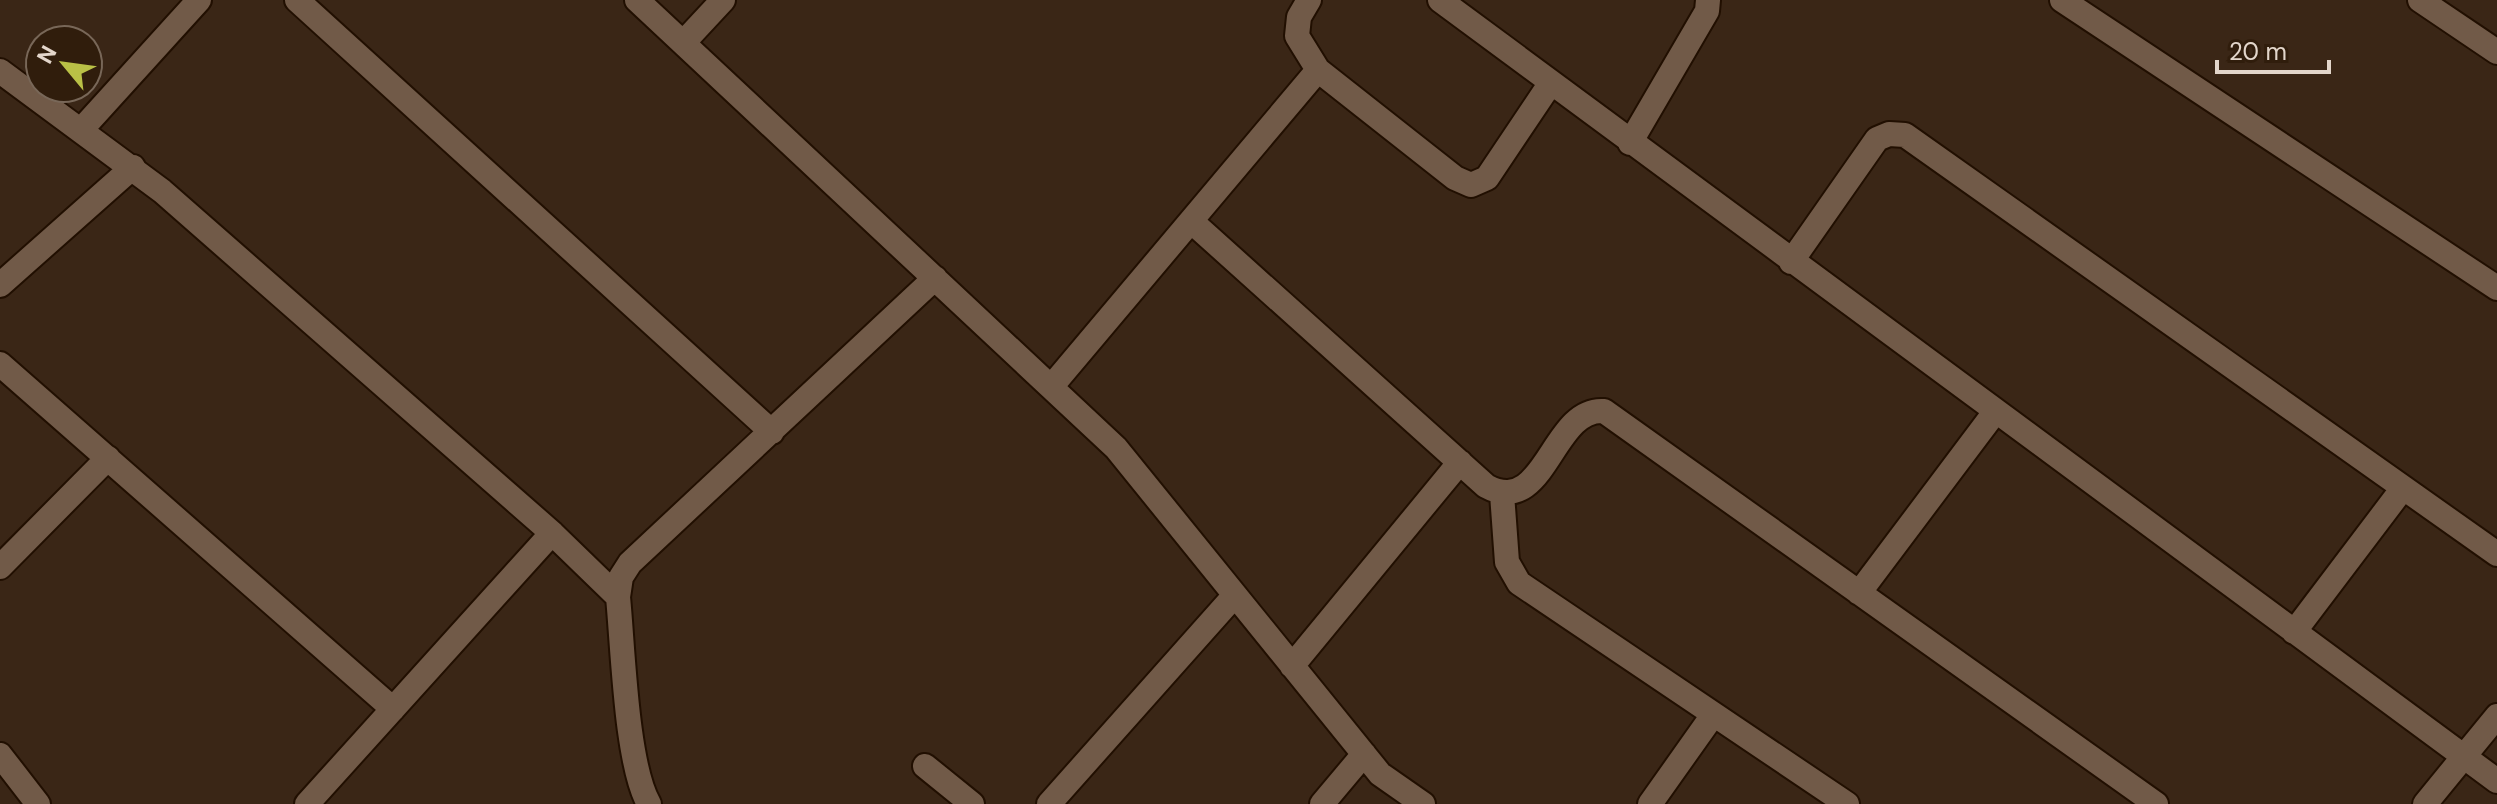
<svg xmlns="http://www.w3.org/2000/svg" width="2497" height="804" viewBox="0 0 2497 804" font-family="'DM Sans',sans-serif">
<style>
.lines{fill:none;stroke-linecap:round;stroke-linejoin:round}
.minor-casing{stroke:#210f01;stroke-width:28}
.minor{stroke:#715a48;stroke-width:24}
</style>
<rect width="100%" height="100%" fill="#3a2616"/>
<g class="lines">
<g class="minor-casing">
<path id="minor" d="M297 0 772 432
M637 0 1116 448 1380 774 1423 804
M1309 0 1299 17 1297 36 1318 70 1455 178 1471 185 1487 178 1550 84
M1440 0 2497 781
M2062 0 2497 288
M2420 0 2497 52
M683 43 723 0
M0 71 162 191 552 533 618 597
M81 130 199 0
M1630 143 1707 11 1708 0
M1191 221 1486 486C1546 519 1551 407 1604 411L2156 804
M1791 262 1877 139 1889 134 1905 135 2497 554
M0 285 133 167
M0 364 393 709
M1051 387 1318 70
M1502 494 1507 562 1519 583 1847 804
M0 567 108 458
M1859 593 1995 412
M2294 632 2403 488
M1292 666 1460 462
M0 755 38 804
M925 766 972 804
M307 804 552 533
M649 804C626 764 623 647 618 597L621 577 630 563 935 278
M1049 804 1235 595
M1322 804 1364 754
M1650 804 1713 715
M2425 804 2497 716"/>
</g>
<use href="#minor" class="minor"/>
</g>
<g transform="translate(64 64) rotate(299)"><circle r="38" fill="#301d0c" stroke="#786758" stroke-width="2"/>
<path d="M0-6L14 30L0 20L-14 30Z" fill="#b9c046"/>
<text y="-12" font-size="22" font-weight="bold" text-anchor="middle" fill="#e3d6cb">N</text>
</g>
<path d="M2217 60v12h112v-12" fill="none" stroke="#e3d6cb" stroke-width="4"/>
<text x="2229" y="60" font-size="24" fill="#e3d6cb" stroke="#301d0c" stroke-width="6" paint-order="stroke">20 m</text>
</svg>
